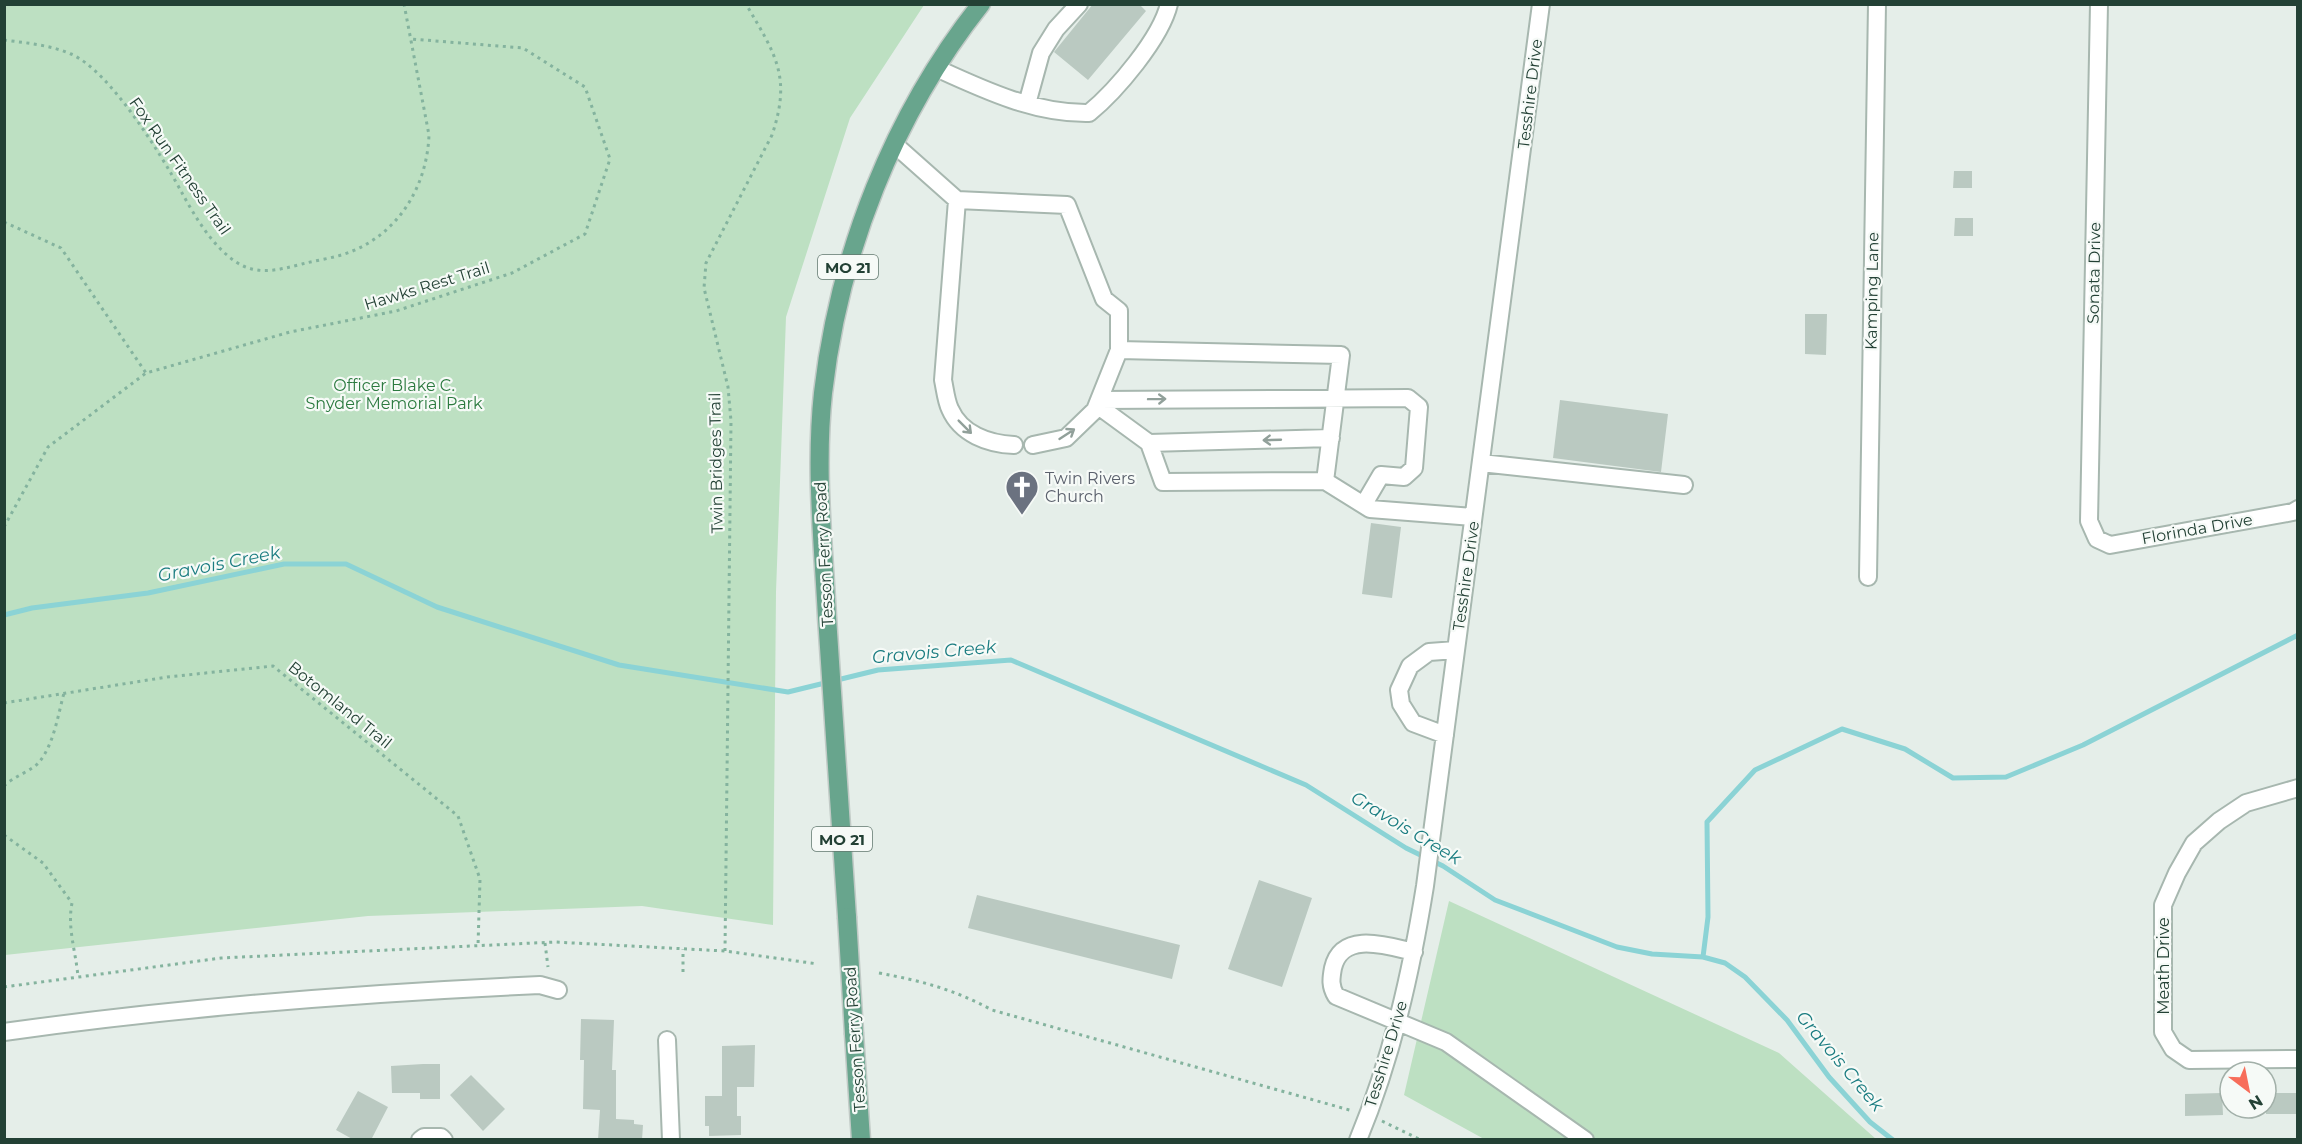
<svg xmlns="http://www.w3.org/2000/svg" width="2302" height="1144" viewBox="0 0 2302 1144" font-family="Montserrat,sans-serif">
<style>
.green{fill:#bde0c2}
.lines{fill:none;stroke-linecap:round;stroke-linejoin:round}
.stream{stroke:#8bd3d5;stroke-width:5}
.building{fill:#bac9c1}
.minor-casing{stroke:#a7b7af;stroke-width:20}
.major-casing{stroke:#c1cac6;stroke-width:21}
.path{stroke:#84b39e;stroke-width:3;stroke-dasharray:3 4.5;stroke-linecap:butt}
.minor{stroke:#fff;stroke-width:16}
.major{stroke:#68a58d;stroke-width:18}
.major-bridge-casing{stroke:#c1cac6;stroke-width:21;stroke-linecap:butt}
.major-bridge{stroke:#68a58d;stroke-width:18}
.oneway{stroke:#91a09a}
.labels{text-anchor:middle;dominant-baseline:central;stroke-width:4.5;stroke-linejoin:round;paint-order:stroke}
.shield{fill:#f6faf7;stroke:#62786f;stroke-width:1.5}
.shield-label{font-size:15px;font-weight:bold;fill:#234135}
.street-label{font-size:16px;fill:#234135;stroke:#f6faf7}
.park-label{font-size:16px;fill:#2b7a3f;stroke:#f6faf7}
.worship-label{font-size:16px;fill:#5b616d;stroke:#f6faf7;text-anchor:start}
.water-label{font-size:18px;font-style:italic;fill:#1a7c80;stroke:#f6faf7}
</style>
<rect width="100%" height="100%" fill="#e5eee9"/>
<path class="green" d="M4 5H924L850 118 786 317 776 592 773 925 642 906 368 916 5 955Z
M1449 901 1779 1053 1876 1139H1484L1404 1095Z"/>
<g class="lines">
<path class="stream" d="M4 615 32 608 148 593 284 564H346L437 607 619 665 788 692 878 670 1011 660 1306 785 1406 848 1443 866 1495 900 1617 947 1652 954 1703 957 1725 963 1745 977 1787 1020 1829 1077 1870 1122 1893 1140
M1703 957 1708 917 1707 822 1755 770 1842 729 1905 749 1953 778 2006 777 2083 745 2298 635"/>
</g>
<path class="building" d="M1093 4H1139L1146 11 1088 80 1054 52Z
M1954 171H1972V188H1953Z
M1955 218H1973V236H1954Z
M1805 314H1827L1826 355 1805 354Z
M1560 400 1668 414 1661 472 1553 458Z
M1371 523 1401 527 1392 598 1362 594Z
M1259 880 1312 898 1282 987 1228 969Z
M977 895 1180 945 1172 979 968 928Z
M581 1019 614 1020 612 1070H616V1119L634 1120V1124L643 1125 642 1140H598L600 1110 583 1109 584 1060H580Z
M755 1045 754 1087H737V1116H741V1135L709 1136V1126H705V1096H722V1046Z
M423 1064H440V1099H420V1093H392L391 1066Z
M471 1075 505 1109 483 1131 450 1095Z
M358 1091 388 1107 371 1140H354L336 1130Z
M2222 1093 2223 1115 2185 1116V1094Z
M2266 1093H2298V1114H2266Z"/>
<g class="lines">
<g class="minor-casing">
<path id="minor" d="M2099 4 2089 521 2097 539 2110 545 2293 512 2298 509
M936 68C984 90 1035 114 1089 113 1116 91 1161 38 1169 4
M1027 104 1041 53 1056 29 1079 4
M894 144 957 200 943 380C945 389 946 401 950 409 961 434 988 444 1014 445
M957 200 1067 205 1104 299 1119 311V350L1095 410 1066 438 1033 445
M1119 350 1341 355 1325 481
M1099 400 1408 398 1419 407 1414 468 1404 477 1381 475 1364 504
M1097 405 1149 443 1163 482 1325 481 1370 509 1473 517
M1149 443 1331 438
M1481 463 1684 485
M1868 577 1877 4
M1445 735 1413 723 1401 704 1399 690 1410 666 1429 652 1456 650
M2298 788 2246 803 2219 821 2194 843 2177 873 2163 905V1032L2173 1049 2189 1060 2298 1059
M1414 952C1388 946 1342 930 1333 968 1331 979 1330 986 1336 996L1446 1042 1585 1140
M4 1032C182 1007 361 993 540 985L558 990
M667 1040 671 1140
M420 1140 424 1137H441L444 1140
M1358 1140C1392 1058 1411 973 1425 886L1541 4"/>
</g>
<g class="major-casing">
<path id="major" d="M847 917C840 817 834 717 827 617 823 543 815 467 823 393 839 253 893 115 981 4
M854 1034 861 1140"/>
</g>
<path class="path" d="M4 40C27 43 50 45 71 54 110 71 160 153 181 191 194 215 212 246 236 262 258 276 278 270 302 264 317 260 335 258 350 252 399 233 427 186 429 135L404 4
M4 222 61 248 146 373
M4 527 48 447 146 373 290 332 396 311 512 273 585 234 610 159 585 87 523 48 411 39
M4 703 167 677 273 666 458 816 480 879 478 946
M4 786C14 776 34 770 40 761 54 743 58 715 64 693
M4 835 43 863 72 903C67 928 76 952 78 977
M545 943 548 967
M725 951 731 421 728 387 704 288 706 263 772 135C792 76 775 54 746 4
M683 972V949
M879 973C922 981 953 989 992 1010L1353 1111
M4 987 221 958 555 942 725 951 818 964
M1382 1121 1421 1140"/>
<use href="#minor" class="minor"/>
<use href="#major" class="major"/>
<g class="major-bridge-casing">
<path id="major-bridge" d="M847 917 854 1034"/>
</g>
<use href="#major-bridge" class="major-bridge"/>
</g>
<defs><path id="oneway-shaft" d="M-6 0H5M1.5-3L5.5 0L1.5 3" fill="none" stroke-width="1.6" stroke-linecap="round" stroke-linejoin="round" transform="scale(1.5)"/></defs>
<g class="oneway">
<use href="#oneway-shaft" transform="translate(1157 399) rotate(-1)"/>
<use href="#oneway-shaft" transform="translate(965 427) rotate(45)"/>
<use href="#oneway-shaft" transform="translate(1067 434) rotate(-33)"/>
<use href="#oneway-shaft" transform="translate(1272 440) rotate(178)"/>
</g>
<defs>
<g id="church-pin" transform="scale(1.725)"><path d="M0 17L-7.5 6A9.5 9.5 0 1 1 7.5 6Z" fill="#6b7280" stroke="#f6faf7"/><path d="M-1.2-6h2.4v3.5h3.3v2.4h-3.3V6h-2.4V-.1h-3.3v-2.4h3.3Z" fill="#fff"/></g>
</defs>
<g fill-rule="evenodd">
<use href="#church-pin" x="1022" y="487"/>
</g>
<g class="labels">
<g class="shield">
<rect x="818" y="255" width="60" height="24" rx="4.5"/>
<rect x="812" y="827" width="60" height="24" rx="4.5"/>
</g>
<g class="shield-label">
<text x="848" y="267">MO 21</text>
<text x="842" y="839">MO 21</text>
</g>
<g class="street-label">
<text transform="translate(1530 94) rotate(-83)">Tesshire Drive</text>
<text transform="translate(180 166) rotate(55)">Fox Run Fitness Trail</text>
<text transform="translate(2094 273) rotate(-89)">Sonata Drive</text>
<text transform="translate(427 286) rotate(-17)">Hawks Rest Trail</text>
<text transform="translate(1872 291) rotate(-89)">Kamping Lane</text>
<text transform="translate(716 463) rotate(-91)">Twin Bridges Trail</text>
<text transform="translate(2197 529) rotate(-10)">Florinda Drive</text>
<text transform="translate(824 554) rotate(-93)">Tesson Ferry Road</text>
<text transform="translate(1466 576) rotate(-82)">Tesshire Drive</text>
<text transform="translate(340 705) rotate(39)">Botomland Trail</text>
<text transform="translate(2163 966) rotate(-90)">Meath Drive</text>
<text transform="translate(855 1039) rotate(-94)">Tesson Ferry Road</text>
<text transform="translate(1386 1054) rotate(-73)">Tesshire Drive</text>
</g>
<g class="park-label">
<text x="394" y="385">Officer Blake C.<tspan x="394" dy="18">Snyder Memorial Park</tspan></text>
</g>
<g class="worship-label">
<text x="1045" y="478">Twin Rivers<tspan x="1045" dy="18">Church</tspan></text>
</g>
<g class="water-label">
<text transform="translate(219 564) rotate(-11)">Gravois Creek</text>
<text transform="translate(934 652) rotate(-5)">Gravois Creek</text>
<text transform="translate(1406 828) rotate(31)">Gravois Creek</text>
<text transform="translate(1840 1061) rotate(50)">Gravois Creek</text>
</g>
</g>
<rect width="2302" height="1144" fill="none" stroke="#234135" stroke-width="12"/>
<g transform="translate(2248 1090) rotate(148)"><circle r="28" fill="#f6faf7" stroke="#a2b0a9" stroke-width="1.5"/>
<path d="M0-4.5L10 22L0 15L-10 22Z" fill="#f76d5a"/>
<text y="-9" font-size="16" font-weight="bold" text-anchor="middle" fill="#234135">N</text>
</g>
</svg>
